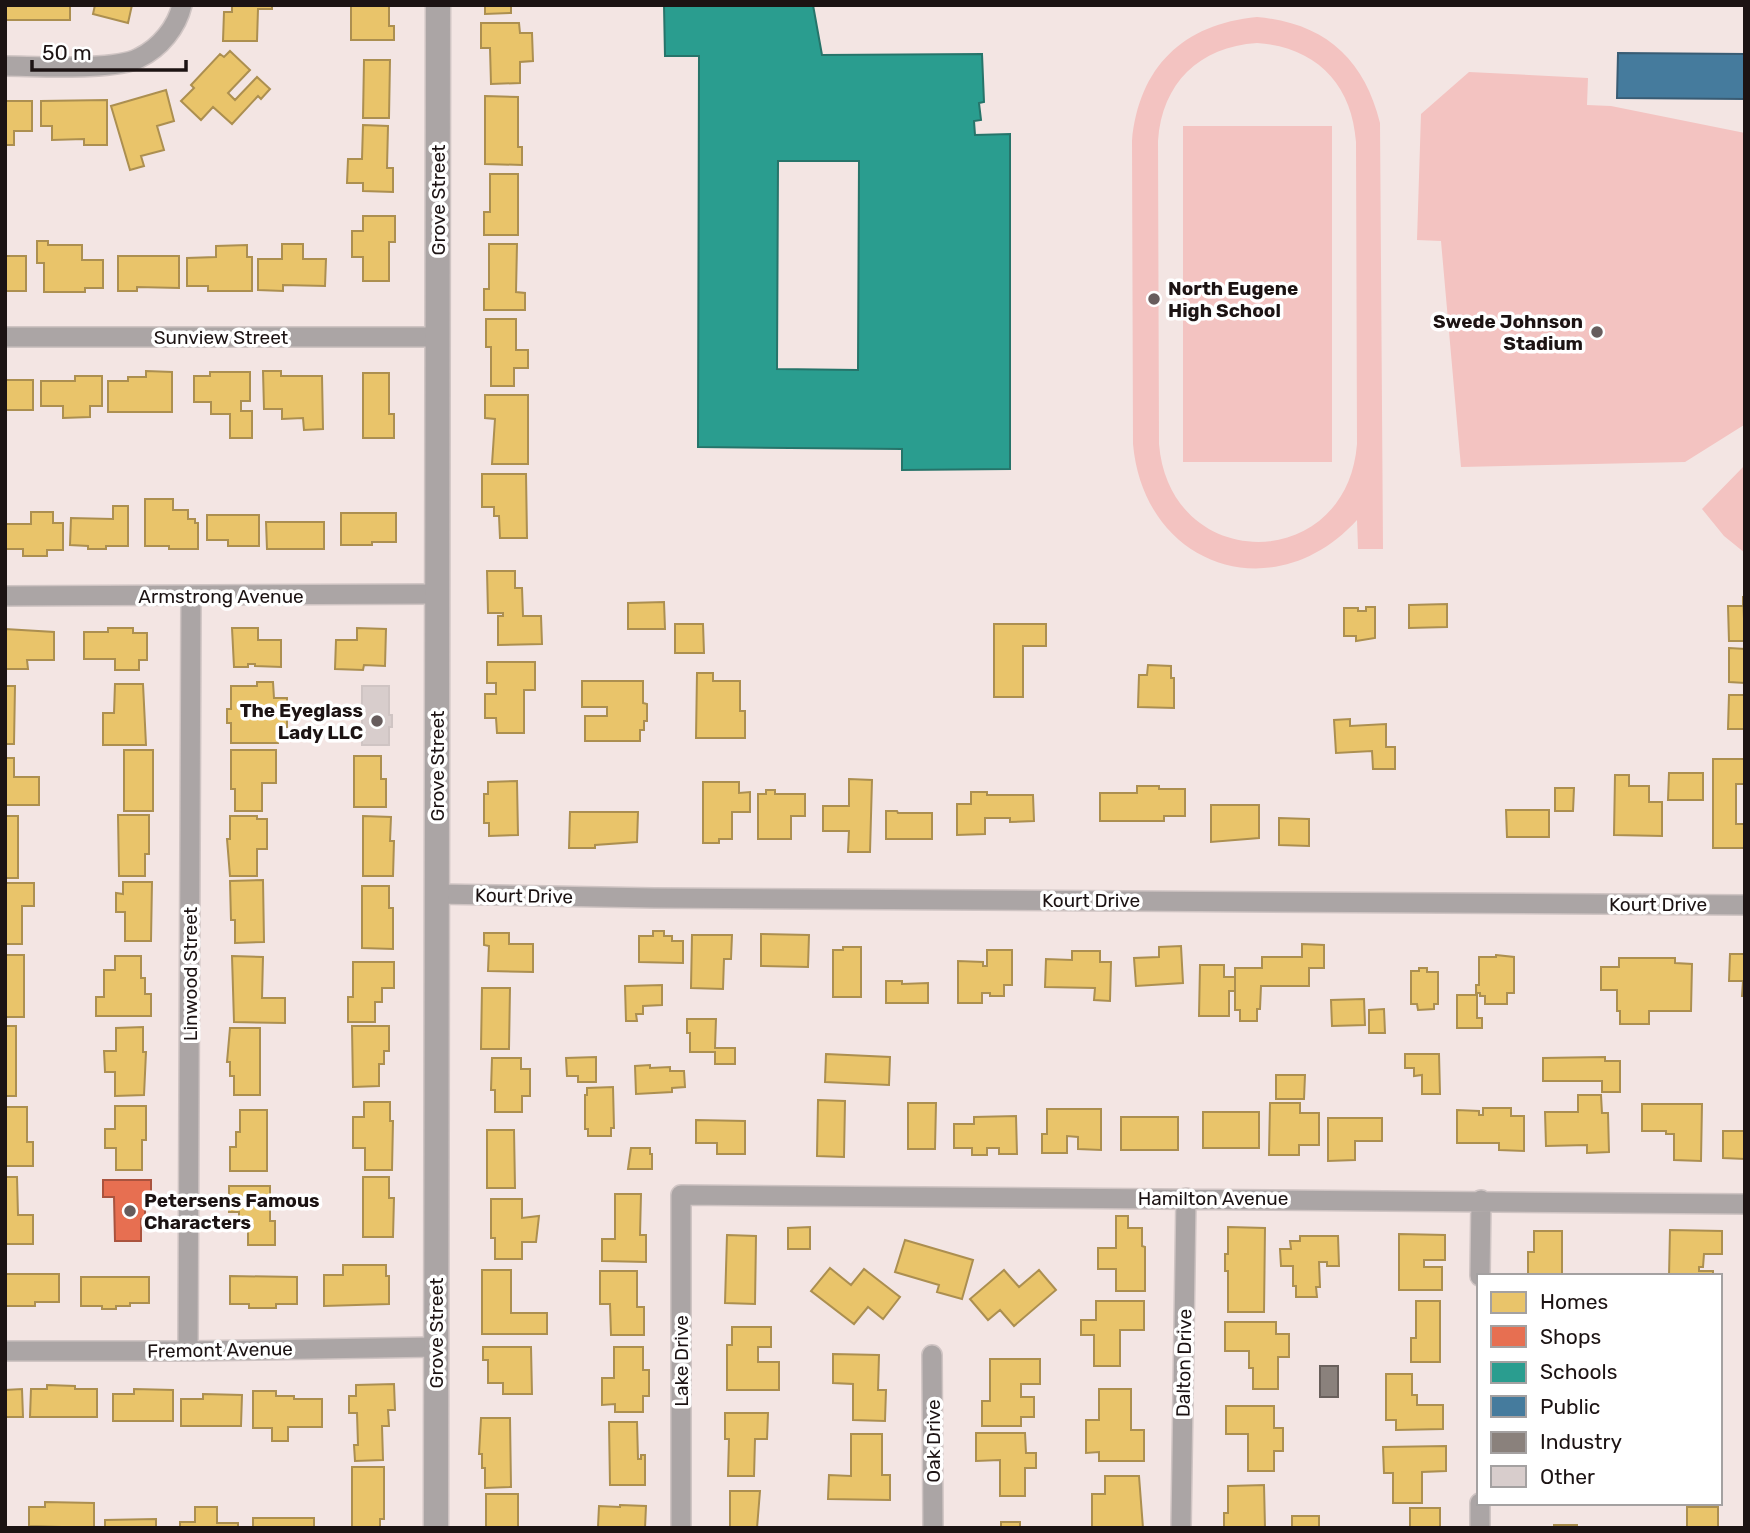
<svg xmlns="http://www.w3.org/2000/svg" width="1750" height="1533" viewBox="0 0 1750 1533" font-family="Rubik,sans-serif">
<style>
.green{fill:#f3c3c1;fill-rule:evenodd}
.homes{fill:#e9c46a;stroke:#ac8f50;stroke-width:2}
.shops{fill:#e76f51;stroke:#aa533e;stroke-width:2}
.schools{fill:#2a9d8f;stroke:#26746a;stroke-width:2;fill-rule:evenodd}
.public{fill:#457b9d;stroke:#395c74;stroke-width:2}
.industry{fill:#8a817c;stroke:#69605c;stroke-width:2}
.building{fill:#d8cdcc;stroke:#cfc4c3;stroke-width:2}
.lines{fill:none;stroke-linecap:round;stroke-linejoin:round}
.minor-casing{stroke:#cfc4c3;stroke-width:22}
.tertiary-casing{stroke:#cfc4c3;stroke-width:27}
.minor{stroke:#aba5a5;stroke-width:19}
.tertiary{stroke:#aba5a5;stroke-width:24}
.poi-dot{fill:#675c5c;stroke:#fff;stroke-width:2.5}
.labels{text-anchor:middle;dominant-baseline:central;stroke-width:7;stroke-linejoin:round;paint-order:stroke}
.street-label{font-size:19px;fill:#1c1313;stroke:#fff}
.poi-label{font-size:19px;font-weight:bold;fill:#1c1313;stroke:#fff;text-anchor:start}
</style>
<rect width="100%" height="100%" fill="#f3e5e3"/>
<path class="green" d="M1257 17C1324 23 1364 58 1380 123L1383 549H1358L1357 520C1274 611 1144 567 1133 444L1132 141C1139 67 1183 24 1257 17ZM1257 43C1316 47 1352 84 1356 142L1357 444C1347 574 1170 575 1159 444L1158 141C1162 83 1199 47 1257 43Z
M1469 72 1588 78 1587 105 1611 106 1745 133 1744 425 1685 462 1461 467 1441 241 1417 240 1421 114Z
M1183 126H1332V462H1183Z
M1745 465V553L1724 536 1702 509Z"/>
<path class="homes" d="M5 5H70V20H5Z
M95 5H132L128 23 93 14Z
M232 5H272V9H258L257 41H223L224 12H232Z
M351 5H389V26H394V40H351Z
M485 5H511V13L485 14Z
M481 23H519L520 33H532L533 61 520 62V83L491 84 490 48H481Z
M230 51 250 70 228 93 235 100 257 77 270 89 261 99 258 96 232 124 213 107 201 120 181 101 194 88 191 85 220 54 224 57Z
M364 60H390L389 118H363Z
M166 90 174 121 157 126 164 150 141 156 144 166 130 170 111 106Z
M485 96 518 97V147H522V165L485 164Z
M107 100V145H84V139L52 140V126H41V101Z
M5 101H32V131H14V145H5Z
M363 125 388 126 387 168H393V192L363 191V183H347L348 159H362Z
M490 174H518V235H484V212H490Z
M363 216H395V242H389V281H363V257H352V231H363Z
M37 241H48V245H82V260H103V288H85V292H44V263H37Z
M282 244H303V259H326L325 286 283 285V291L258 290V259H282Z
M489 244H517L516 292 525 293V310H484V289H489Z
M247 245V257H252V291H208V286H187V258L216 257V246Z
M5 256H26V291H5Z
M118 256H179V288L137 287V291H118Z
M486 319H516V350H528V368H514V386H491V347H486Z
M146 371 172 372V412H108V381H128V377H146Z
M263 371H281V376H322L323 429 304 430 303 418 282 419V409H264Z
M210 372H250V401H241V411H252V438H230V414H211V402H194V376H210Z
M363 373H389V414H394V438H363Z
M75 376H102V406H90V417L63 418V406H41V381H75Z
M5 380H33V410H5Z
M485 395H528V464H492L495 419 485 418Z
M482 474H526L527 538H500L499 516H494V507H482Z
M145 499H173V510H188V519H195V523H198V549H169V546H145Z
M113 506H128V546H106V549H88V546L70 545 71 518 113 519Z
M31 512H53V523H63V550H47V556H23V549H6V524H31Z
M341 513H396V542H372V545H341Z
M207 515H259V546H228V540H207Z
M266 522H324V549H267Z
M487 571H515V588H522L523 616H541L542 644 498 645V616H503V613H488Z
M1743 596 1745 641H1729L1728 606H1743Z
M664 602 665 629H628V603Z
M1447 604V627L1409 628V605Z
M1366 607H1375V638L1356 641V636H1344V608H1358V611H1366Z
M675 624H703L704 653H675Z
M994 624H1046V646H1023V697H994Z
M108 628H133V633H147V660H139V670H115V659H84V632H108Z
M232 628H258V640H281V667L255 666V664H248V667H234Z
M357 628 386 629 385 666 364 665 363 670 335 669 336 640H357Z
M5 629 54 632V660H27L28 669H6Z
M1729 648 1745 649V683L1729 682Z
M487 662H535V690H524V733H497L496 718H485V694H496V683H487Z
M1148 665 1171 666V678H1174V708L1138 707 1139 675H1147Z
M697 673H713V681H740V711H745V738H696Z
M582 681H643V703L647 704V721H644V730H640V741H585V716H607V707H582Z
M257 682H273L274 698H287V727H278V743H231V723H227V709H231V686H257Z
M115 684H143L146 745H103V713H114Z
M5 686H15L14 744H5Z
M1729 695H1745V729H1728Z
M1350 719V726L1386 724V747H1395V769H1373L1372 751 1336 753 1334 720Z
M124 750H153V811H124Z
M231 750H276V783H262V811H235V789H231Z
M354 756H381V779H386V807H354Z
M5 758H14V777H39V805H5Z
M1713 759H1745V784H1736V824H1745V848H1713Z
M1669 773H1703V800H1668Z
M1615 775H1629V786H1649V802H1662V836L1614 835Z
M849 779 872 780 870 852H848L849 831H823V806H849Z
M517 781 518 835 489 836V823H484V794H488V782Z
M703 782H739V793L750 792V812H732V839H719V843H703Z
M1137 786H1159V789H1185V816H1164V821H1100V793H1137Z
M1555 788H1574L1573 811H1555Z
M766 790H775V794H805V816H791V839H758V794H766Z
M971 792H987V795H1033L1034 821 1010 822V818H985V834L957 835V804H971Z
M1211 805H1259V838L1211 842Z
M1506 810H1549V837H1507Z
M886 811H897L898 813H932V839H886Z
M570 812H638L637 842 595 845V848H569Z
M118 815H149V854H145V876H119Z
M5 816H18V878H5Z
M230 816H257V819H267V849H257V876H230L227 839H230Z
M363 816 391 817 390 841H394L393 876H363Z
M1279 818 1309 819V846L1279 845Z
M263 880 264 942 235 943V920H231L230 881Z
M123 882H152L151 941H125V912H116V893L123 894Z
M5 883H34V906H22V944H5Z
M362 886H389V908H393V949L362 948Z
M653 931H664V936H672V941H683V963L639 962V936H653Z
M484 933H509V944H533V972L488 971 489 946 484 945Z
M761 934 809 935 808 967 761 966Z
M692 935H732L731 959H724L723 989 691 988Z
M1302 944 1324 945V968H1309V986H1261L1260 1009H1257V1021H1240V1010H1235V968H1262V957H1302Z
M1181 946 1183 983 1136 986 1134 958 1159 957V947Z
M843 947H861V997H833V950H843Z
M987 950H1012V985H1004V996H990V993H982V1003H958V961L983 962V966H987Z
M1072 951H1100V962H1111L1110 1001 1094 1000 1095 988 1045 987 1046 959 1072 960Z
M1730 954H1745V996H1742L1743 981H1729Z
M5 955H24V1017H5Z
M1496 955 1514 957V993H1507V1004H1485V996H1480V993H1476V985H1479V957H1496Z
M115 956H141V978H145V994H151V1016H96V997H104V970H115Z
M232 956 263 957 262 998H285V1023L234 1022Z
M1619 958H1675V963L1692 964 1691 1011H1649V1024H1620V1011H1617V990H1601V967H1619Z
M353 962H394V988H382V1002H375V1022H348V997H353Z
M1200 965H1224V977H1235V991H1229V1016H1199Z
M1419 968H1427V972H1438V1004H1434V1009L1418 1010 1417 1004H1411V971H1419Z
M886 981H902V984L928 983V1003H886Z
M662 985V1005L643 1006V1014H636L637 1021H626L625 986Z
M482 988H510L509 1049H481Z
M1457 995H1477V1018H1482V1028H1457Z
M1364 999 1365 1025 1332 1026 1331 1000Z
M1384 1009 1385 1033H1369V1010Z
M687 1019H716L715 1048H735V1064H715V1052H690V1033H687Z
M5 1026H16V1096H5Z
M352 1026H389V1051H384V1064H379V1086L353 1087Z
M143 1027V1052H146L144 1095 115 1096V1072H105L104 1051H116V1028Z
M230 1028H260V1095H234V1076H230V1062H227Z
M826 1054 890 1057 889 1085 825 1082Z
M1405 1054H1439L1440 1094H1422V1075L1414 1076V1068H1405Z
M596 1057V1082H578V1076H567L566 1058Z
M1605 1057V1061H1620V1092H1602V1081H1543V1058Z
M492 1058H521V1069H530V1096H522V1112H495V1090H491Z
M650 1065V1068L670 1067V1071H684L685 1087 672 1088V1092L636 1094 635 1066Z
M1276 1075H1305L1304 1099H1276Z
M613 1087 614 1128H611V1136H588V1129H585V1095H587V1088Z
M1578 1095H1601L1602 1113H1608L1609 1152 1587 1153V1145L1546 1146 1545 1112H1578Z
M818 1100 845 1101 844 1157 817 1156Z
M364 1102H390V1121H393L392 1170H365V1148H353V1117H364Z
M908 1103H936L935 1149H908Z
M1270 1103H1300V1113H1319V1145H1299V1155H1269Z
M1642 1104H1702L1701 1161 1674 1160V1134H1666V1131H1642Z
M115 1106H146V1140H142V1170H116V1148H105V1129H115Z
M5 1107H27V1142H33V1166H6Z
M1483 1108H1511V1116H1524V1151L1499 1150V1143H1457V1110L1479 1111V1115H1483Z
M1047 1109H1101V1150L1078 1149V1137L1067 1136V1153H1042V1134H1047Z
M240 1110H267V1171H230V1147H236V1132H240Z
M1203 1112H1259V1148H1203Z
M1016 1116 1017 1154H999V1148H987V1155H972V1148H954V1124H974V1117Z
M1121 1117H1178V1150H1121Z
M1328 1118H1382V1141H1355V1160L1328 1161Z
M696 1120 745 1121V1154H717V1143H696Z
M487 1130H514L515 1188H487Z
M1723 1131H1745V1159L1723 1158Z
M631 1148H650V1154H652V1169H628Z
M5 1177H17L18 1215H33V1244H5Z
M363 1177H389V1198H394L393 1237H363Z
M229 1186H270V1221H275V1245H248V1227H239V1212H229Z
M615 1194H641L640 1235H646V1262L602 1261V1239H615Z
M491 1199H522V1218L539 1216 536 1242H522V1259H495V1238H491Z
M1116 1216H1128V1228H1142V1246L1145 1247V1291H1116V1269H1098V1248H1116Z
M810 1227V1249H788V1228Z
M1228 1227 1265 1228 1264 1312H1228V1271H1225V1254H1228Z
M1670 1230 1722 1231V1254H1704L1703 1267H1699V1271H1713V1276H1669Z
M1534 1231H1562V1276H1528V1252H1534Z
M1399 1234 1445 1235V1260H1424V1267H1442V1290H1399Z
M727 1235 756 1236 755 1304 725 1303Z
M1300 1236H1338L1339 1266H1327V1262H1319L1320 1287H1316L1317 1297H1296V1286H1293V1266H1281L1280 1249H1291L1290 1241H1300Z
M905 1240 973 1260 962 1299 937 1292 939 1285 895 1272Z
M343 1265H386V1276H389V1304L324 1306V1275H343Z
M830 1268 851 1285 864 1269 900 1297 883 1319 868 1307 854 1324 811 1291Z
M482 1270H511V1313H547V1334H482Z
M1004 1270 1019 1287 1039 1270 1056 1290 1014 1326 1000 1310 988 1320 970 1299Z
M600 1271H637V1307H644V1335H611L610 1304H600Z
M5 1274H59V1302H35V1306H5Z
M230 1276 297 1277V1304H276V1308H249V1304H230Z
M81 1277H149V1303H130V1306H116V1309H102V1306H81Z
M1096 1301H1144V1330H1120V1366H1094V1335H1081V1320H1096Z
M1416 1301H1440V1362H1411V1338H1416Z
M1720 1308H1722V1362H1720Z
M1225 1322H1276V1334H1289V1357H1278V1389H1253V1368H1249V1351H1225Z
M732 1327H771V1347H758V1362H779V1390H727V1345H732Z
M483 1347H531L532 1394H503V1383H488V1360H483Z
M614 1347H643V1370H649V1396H643V1412H615V1404L602 1405V1378H614Z
M833 1354 879 1355 878 1390H886L885 1421 853 1420V1384L833 1383Z
M990 1359H1040V1384H1021V1397H1034V1417H1021V1426H982V1401H990Z
M1386 1374H1412V1395H1417V1405H1443V1429L1396 1430V1420H1386Z
M394 1384 395 1410H388L389 1426H382L383 1460 355 1461 354 1445H358L357 1413H349V1396H356V1385Z
M47 1385 75 1386V1389H97V1417H30L31 1389H47Z
M22 1389 23 1417H5V1390Z
M134 1389 173 1390V1421H113V1394H134Z
M1099 1389H1131V1430H1144V1461H1099V1452L1086 1453V1420H1099Z
M253 1391H276V1396H294V1399H322V1427H288V1441H272V1428H253Z
M203 1394 242 1395 241 1426H181V1399H203Z
M1226 1406H1274V1428H1283V1451H1274V1471H1248V1434H1226Z
M725 1413H768L767 1439H755L754 1476H728L729 1439H725Z
M481 1418H510L511 1487 485 1488V1468H482V1454H479Z
M609 1422H637L638 1459H641V1455H645V1485H610Z
M976 1433H1025L1026 1453H1036V1468H1025V1496H1000V1460L976 1461Z
M851 1434H882V1475H890V1500L828 1499 829 1475 851 1476Z
M1446 1446V1471L1422 1472V1503H1393V1473H1384L1383 1447Z
M352 1467H384V1519H380V1528H352Z
M1105 1476H1139L1143 1528H1092V1494H1105Z
M1264 1485 1265 1528H1224V1513H1228V1486Z
M730 1491H760L757 1528H730Z
M486 1494H518V1528H486Z
M45 1502 94 1503V1528L29 1526V1507H45Z
M620 1505 646 1506 645 1528H574L598 1527 599 1506 620 1507Z
M195 1507H217V1523H238V1528H180V1522H195Z
M1687 1507H1718V1528H1687Z
M1410 1508H1440V1528H1410Z
M1292 1516H1319V1528H1292Z
M253 1518H314V1528H253Z
M156 1519V1528H105V1520Z
M1001 1522H1020V1528H1001Z
M1554 1525H1577V1528H1554Z"/>
<path class="shops" d="M103 1180H151V1204H145V1219H141V1241H115L114 1197H103Z"/>
<path class="schools" d="M664 5H813L822 55 982 54 984 102 979 103 981 120 974 121 975 135 1010 134V469L902 470V449L698 447 699 56H665ZM778 161H859L858 370 777 369Z"/>
<path class="public" d="M1618 53 1745 54V99L1617 98Z"/>
<path class="industry" d="M1320 1366H1338V1397H1320Z"/>
<path class="building" d="M362 686H389V715H392V727H389V745H362Z"/>
<g class="lines">
<g class="minor-casing">
<path id="minor" d="M5 66C36 66 114 71 139 58 160 48 177 27 182 5
M5 337H437
M5 596 437 594
M436 894 654 898 1745 905
M1480 1276 1481 1200
M5 1351H188L436 1347
M188 1351 191 596
M932 1355 933 1528
M681 1528V1195L1745 1204
M1181 1528 1186 1198
M1480 1528V1503"/>
</g>
<g class="tertiary-casing">
<path id="tertiary" d="M436 1528 438 5"/>
</g>
<use href="#minor" class="minor"/>
<use href="#tertiary" class="tertiary"/>
</g>
<g class="poi-dot">
<circle cx="1154" cy="299" r="7"/>
<circle cx="1597" cy="332" r="7"/>
<circle cx="377" cy="721" r="7"/>
<circle cx="130" cy="1211" r="7"/>
</g>
<g class="labels">
<g class="street-label">
<text transform="translate(438 200) rotate(-90)">Grove Street</text>
<text x="221" y="337">Sunview Street</text>
<text x="221" y="596">Armstrong Avenue</text>
<text transform="translate(437 766) rotate(-90)">Grove Street</text>
<text transform="translate(524 896) rotate(1)">Kourt Drive</text>
<text x="1091" y="900">Kourt Drive</text>
<text x="1658" y="904">Kourt Drive</text>
<text transform="translate(190 974) rotate(-90)">Linwood Street</text>
<text x="1213" y="1198">Hamilton Avenue</text>
<text transform="translate(436 1333) rotate(-90)">Grove Street</text>
<text transform="translate(220 1350) rotate(-1)">Fremont Avenue</text>
<text transform="translate(681 1361) rotate(-90)">Lake Drive</text>
<text transform="translate(1184 1363) rotate(-89)">Dalton Drive</text>
<text transform="translate(933 1441) rotate(-90)">Oak Drive</text>
</g>
<g class="poi-label">
<text x="1168" y="288">North Eugene<tspan x="1168" dy="22">High School</tspan></text>
<text x="1583" y="321" text-anchor="end">Swede Johnson<tspan x="1583" dy="22">Stadium</tspan></text>
<text x="363" y="710" text-anchor="end">The Eyeglass<tspan x="363" dy="22">Lady LLC</tspan></text>
<text x="144" y="1200">Petersens Famous<tspan x="144" dy="22">Characters</tspan></text>
</g>
</g>
<rect width="1750" height="1533" fill="none" stroke="#1c1313" stroke-width="14"/>
<rect x="1477" y="1274" width="245" height="231" fill="#ffffff" stroke="#a4a1a1" stroke-width="2"/>
<rect x="1491" y="1292" width="35" height="21" fill="#e9c46a" stroke="#a4a1a1" stroke-width="2"/>
<text x="1540" y="1309" font-size="21" fill="#1c1313">Homes</text>
<rect x="1491" y="1326" width="35" height="21" fill="#e76f51" stroke="#a4a1a1" stroke-width="2"/>
<text x="1540" y="1344" font-size="21" fill="#1c1313">Shops</text>
<rect x="1491" y="1362" width="35" height="21" fill="#2a9d8f" stroke="#a4a1a1" stroke-width="2"/>
<text x="1540" y="1379" font-size="21" fill="#1c1313">Schools</text>
<rect x="1491" y="1396" width="35" height="21" fill="#457b9d" stroke="#a4a1a1" stroke-width="2"/>
<text x="1540" y="1414" font-size="21" fill="#1c1313">Public</text>
<rect x="1491" y="1432" width="35" height="21" fill="#8a817c" stroke="#a4a1a1" stroke-width="2"/>
<text x="1540" y="1449" font-size="21" fill="#1c1313">Industry</text>
<rect x="1491" y="1466" width="35" height="21" fill="#d8cdcc" stroke="#a4a1a1" stroke-width="2"/>
<text x="1540" y="1484" font-size="21" fill="#1c1313">Other</text>
<path d="M32 60v10h154v-10" fill="none" stroke="#1c1313" stroke-width="3.5"/>
<text x="42" y="60" font-size="21" fill="#1c1313" stroke="#ffffff" stroke-width="5" paint-order="stroke">50 m</text>
</svg>
